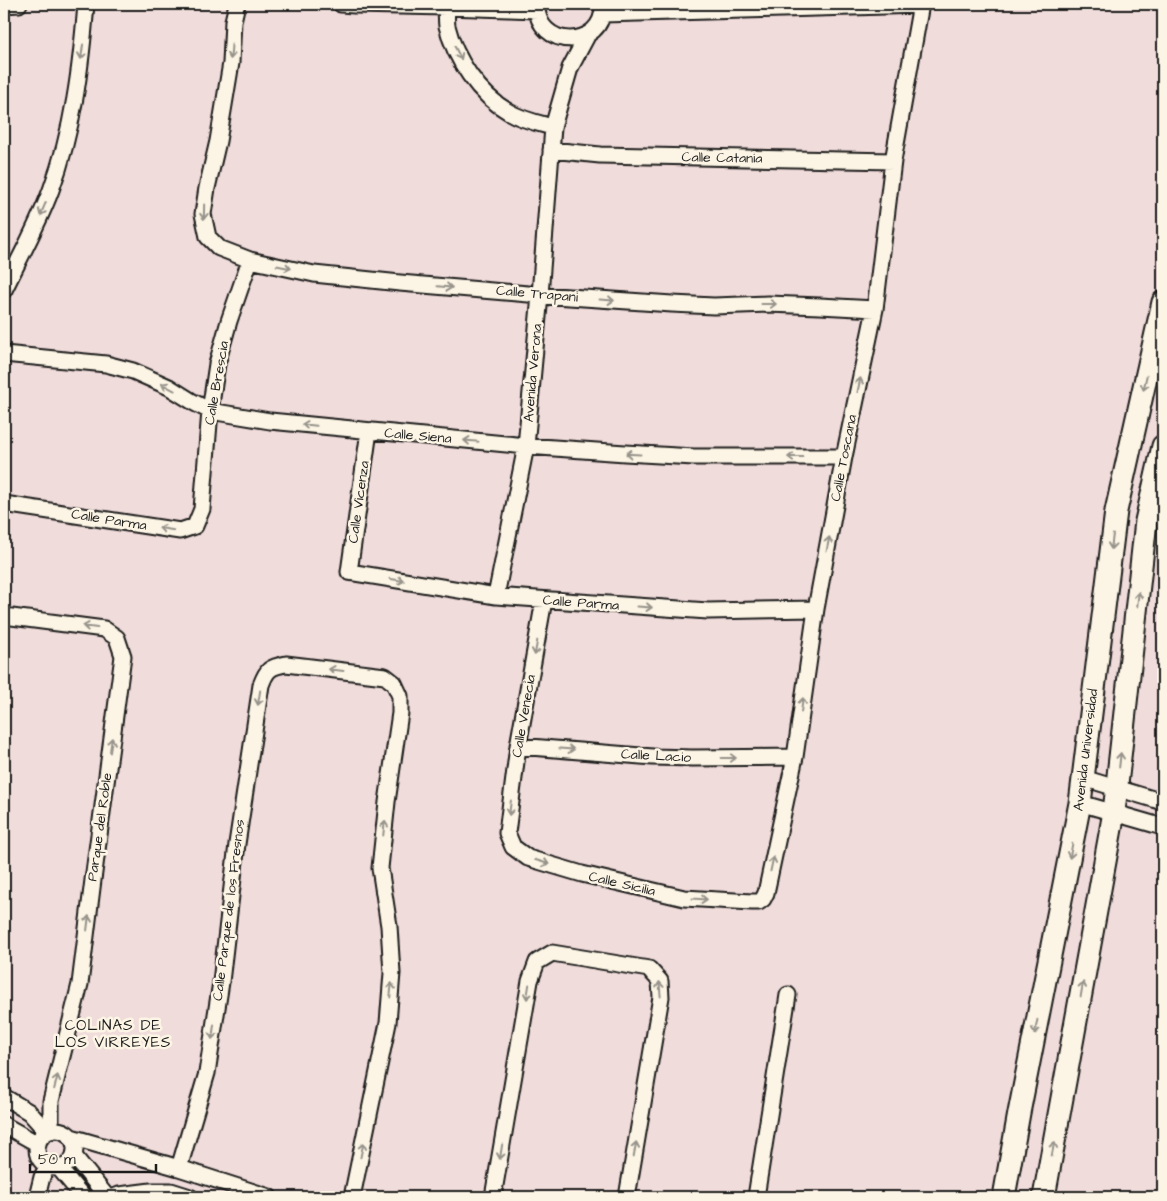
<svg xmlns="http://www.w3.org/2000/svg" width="1167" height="1201" viewBox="0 0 1167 1201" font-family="'Architects Daughter',sans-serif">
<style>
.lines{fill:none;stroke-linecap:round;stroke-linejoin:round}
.minor-casing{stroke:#1c1c1c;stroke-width:19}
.secondary-casing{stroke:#1c1c1c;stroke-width:25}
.minor{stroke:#fcf5e5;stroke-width:15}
.secondary{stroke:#fcf5e5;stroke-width:21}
.oneway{stroke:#97938b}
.labels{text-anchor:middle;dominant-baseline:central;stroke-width:5;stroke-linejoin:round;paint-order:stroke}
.street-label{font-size:14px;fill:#1c1c1c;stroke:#fcf5e5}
.neighbourhood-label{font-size:15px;letter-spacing:1px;fill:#1c1c1c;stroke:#fcf5e5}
</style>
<rect width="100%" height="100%" fill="#f0dcda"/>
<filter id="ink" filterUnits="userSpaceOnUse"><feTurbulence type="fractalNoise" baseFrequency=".02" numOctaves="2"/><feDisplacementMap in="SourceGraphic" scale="10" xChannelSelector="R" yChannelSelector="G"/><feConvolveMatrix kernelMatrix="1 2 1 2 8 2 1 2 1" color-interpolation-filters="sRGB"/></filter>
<g filter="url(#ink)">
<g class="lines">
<g class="minor-casing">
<path id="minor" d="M237 4 233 21 231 63 218 141 207 188 203 214 208 237 219 248 250 260 314 274 400 283 540 295 672 304 714 306 768 304 820 306 875 309
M341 4 354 5 446 7 537 10
M537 4C535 50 605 51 603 4
M4 5 19 4
M446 7C447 13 446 20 447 26 455 59 479 95 509 112 522 120 538 123 553 127
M603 14 921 5
M551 150 600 155 893 161
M4 290C20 257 38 225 51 190 73 131 81 67 86 4
M4 354 106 364 133 371 169 387 193 402 210 411 270 421 526 446 625 453 694 457H844
M369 431 349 572 496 596 708 611 816 609
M4 504 180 531 195 526 202 509 210 411 217 364 229 321 250 260
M496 596 526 446 540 295 553 127 570 68 588 34
M544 600 518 746 507 833 513 847 528 858 582 874 684 898 752 902H759L763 899 766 893 795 757 816 609 844 457 875 309 893 161 921 4
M4 616 104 629 117 638 123 656 93 880 80 984 51 1101V1131
M518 746 653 757 693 758 795 757
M1083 778 1163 802
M1080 803 1163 827
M4 1097 29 1112 47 1132
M4 1125 38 1144
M37 1149a19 19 0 1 1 38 0a19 19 0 1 1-38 0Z
M71 1137 179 1168 269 1197
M74 1156 107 1197
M59 1168 83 1197
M179 1168 207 1073 221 982 237 844 261 685C267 669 270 667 286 664L385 676 394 683 400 696V713L387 802 380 868 389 926 392 973 388 1023 352 1197
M37 1197 42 1177 47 1166
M114 1197 119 1195 151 1191H171L190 1197
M493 1197 530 981 537 962 552 953 649 969 660 981 661 997 627 1197
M756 1197 788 995"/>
</g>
<g class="secondary-casing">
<path id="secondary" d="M1004 1197 1019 1113 1080 803 1116 511 1163 302
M1044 1197 1114 812 1146 521 1163 446"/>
</g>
<use href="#minor" class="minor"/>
<use href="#secondary" class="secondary"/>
</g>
<defs><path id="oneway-shaft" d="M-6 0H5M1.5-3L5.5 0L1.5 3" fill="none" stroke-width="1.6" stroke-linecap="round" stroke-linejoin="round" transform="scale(1.25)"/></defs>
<g class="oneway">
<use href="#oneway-shaft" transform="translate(82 52) rotate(98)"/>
<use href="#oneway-shaft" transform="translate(231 52) rotate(94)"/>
<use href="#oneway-shaft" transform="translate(458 53) rotate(63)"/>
<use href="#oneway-shaft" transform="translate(43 209) rotate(113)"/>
<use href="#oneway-shaft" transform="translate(204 212) rotate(91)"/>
<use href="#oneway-shaft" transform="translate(284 267) rotate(12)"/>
<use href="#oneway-shaft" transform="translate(445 287) rotate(5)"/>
<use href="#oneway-shaft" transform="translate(607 300) rotate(4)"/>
<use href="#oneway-shaft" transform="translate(769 304)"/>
<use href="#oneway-shaft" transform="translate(1145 383) rotate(103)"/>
<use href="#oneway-shaft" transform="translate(859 385) rotate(-78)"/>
<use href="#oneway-shaft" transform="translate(168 387) rotate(-152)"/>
<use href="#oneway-shaft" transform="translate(309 425) rotate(-174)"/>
<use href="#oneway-shaft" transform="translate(471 441) rotate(-175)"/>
<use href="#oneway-shaft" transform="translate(633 454) rotate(-177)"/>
<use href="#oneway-shaft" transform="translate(795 457) rotate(-180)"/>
<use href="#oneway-shaft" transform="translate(166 529) rotate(-171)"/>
<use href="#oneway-shaft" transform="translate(1112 542) rotate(97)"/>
<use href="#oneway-shaft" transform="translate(828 544) rotate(-79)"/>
<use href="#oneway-shaft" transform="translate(397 580) rotate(9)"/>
<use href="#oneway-shaft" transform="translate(1138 599) rotate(-84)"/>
<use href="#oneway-shaft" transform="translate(645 607) rotate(4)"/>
<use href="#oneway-shaft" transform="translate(90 627) rotate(-173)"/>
<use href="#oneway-shaft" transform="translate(536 648) rotate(100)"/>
<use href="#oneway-shaft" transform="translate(336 670) rotate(-173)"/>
<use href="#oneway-shaft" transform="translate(259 698) rotate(99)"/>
<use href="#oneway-shaft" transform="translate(802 705) rotate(-82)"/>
<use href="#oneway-shaft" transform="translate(111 745) rotate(-82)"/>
<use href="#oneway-shaft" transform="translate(567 749) rotate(4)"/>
<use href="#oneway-shaft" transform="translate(729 758)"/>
<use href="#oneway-shaft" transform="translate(1120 760) rotate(-84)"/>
<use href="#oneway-shaft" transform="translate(510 808) rotate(97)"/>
<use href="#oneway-shaft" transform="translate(384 828) rotate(-84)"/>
<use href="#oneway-shaft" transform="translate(1071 851) rotate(101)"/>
<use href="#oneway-shaft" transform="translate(542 862) rotate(17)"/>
<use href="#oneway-shaft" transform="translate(772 864) rotate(-78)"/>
<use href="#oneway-shaft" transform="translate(700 899) rotate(4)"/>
<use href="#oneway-shaft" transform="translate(88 923) rotate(-83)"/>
<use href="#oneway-shaft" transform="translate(660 989) rotate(-95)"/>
<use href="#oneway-shaft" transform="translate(1082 989) rotate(-80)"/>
<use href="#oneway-shaft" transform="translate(391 990) rotate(-84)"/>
<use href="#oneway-shaft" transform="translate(528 992) rotate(99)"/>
<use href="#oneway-shaft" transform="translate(1036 1027) rotate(101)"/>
<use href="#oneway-shaft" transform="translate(213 1032) rotate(98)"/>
<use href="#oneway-shaft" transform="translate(56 1082) rotate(-76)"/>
<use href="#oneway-shaft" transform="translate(635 1149) rotate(-80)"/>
<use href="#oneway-shaft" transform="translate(1053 1149) rotate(-79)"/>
<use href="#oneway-shaft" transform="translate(362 1150) rotate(-78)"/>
<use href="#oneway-shaft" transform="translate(501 1152) rotate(99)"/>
</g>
</g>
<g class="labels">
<g class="street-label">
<text transform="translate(722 158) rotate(1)">Calle Catania</text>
<text transform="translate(537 294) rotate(5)">Calle Trapani</text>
<text transform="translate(533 373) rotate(-85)">Avenida Verona</text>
<text transform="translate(217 383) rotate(-80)">Calle Brescia</text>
<text transform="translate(418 436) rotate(5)">Calle Siena</text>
<text transform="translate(844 458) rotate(-79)">Calle Toscana</text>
<text transform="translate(359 502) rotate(-82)">Calle Vicenza</text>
<text transform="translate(109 520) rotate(9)">Calle Parma</text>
<text transform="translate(581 603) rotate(4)">Calle Parma</text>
<text transform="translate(524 716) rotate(-80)">Calle Venecia</text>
<text transform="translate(1086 750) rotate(-83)">Avenida Universidad</text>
<text transform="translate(656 756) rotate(3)">Calle Lacio</text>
<text transform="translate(100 827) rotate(-82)">Parque del Roble</text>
<text transform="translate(622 884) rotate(13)">Calle Sicilia</text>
<text transform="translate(229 910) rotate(-83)">Calle Parque de los Fresnos</text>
</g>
<g class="neighbourhood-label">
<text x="113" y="1025">COLINAS DE<tspan x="113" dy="17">LOS VIRREYES</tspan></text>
</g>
</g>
<rect width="1167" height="1201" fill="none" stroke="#fcf5e5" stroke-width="20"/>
<rect x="10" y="10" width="1147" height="1181" fill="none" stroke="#1c1c1c" stroke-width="2" filter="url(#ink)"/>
<path d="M30 1164v8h126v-8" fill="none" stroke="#1c1c1c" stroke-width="2.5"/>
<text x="38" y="1164" font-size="15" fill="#1c1c1c" stroke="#fcf5e5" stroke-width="4" paint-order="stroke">50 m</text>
</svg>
